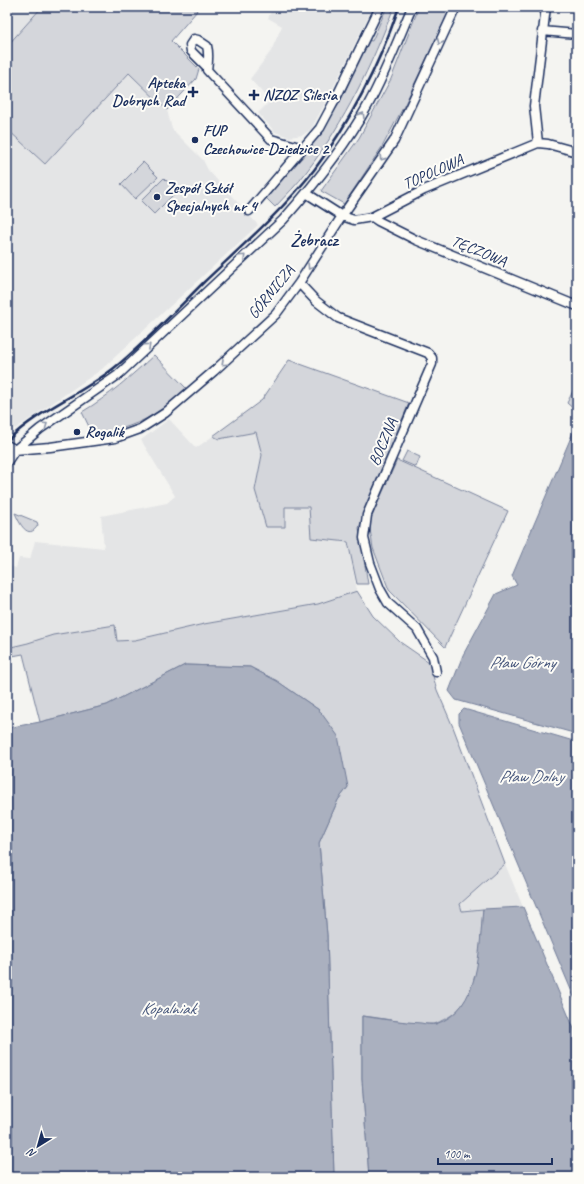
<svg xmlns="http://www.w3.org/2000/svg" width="584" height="1184" viewBox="0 0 584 1184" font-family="Caveat,sans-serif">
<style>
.built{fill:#e4e5e6}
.green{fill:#d4d6db;stroke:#78829c}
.water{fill:#aab0bf;stroke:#717c98}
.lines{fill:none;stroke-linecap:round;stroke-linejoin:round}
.minor-casing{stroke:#1b2f5e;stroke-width:11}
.minor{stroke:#fdfcf7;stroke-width:8}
.rail{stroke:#1b2f5e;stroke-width:2.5}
.oneway{stroke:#8c96aa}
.poi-dot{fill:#1b2f5e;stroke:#fdfcf7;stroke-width:1.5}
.labels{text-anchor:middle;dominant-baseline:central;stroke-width:4;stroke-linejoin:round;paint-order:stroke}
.poi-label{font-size:16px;font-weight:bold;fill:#1b2f5e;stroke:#fdfcf7;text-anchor:start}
.street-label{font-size:16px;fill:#1b2f5e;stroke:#fdfcf7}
.neighbourhood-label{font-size:17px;font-weight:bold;fill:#1b2f5e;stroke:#fdfcf7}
.water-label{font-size:17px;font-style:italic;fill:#46567b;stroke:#fdfcf7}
</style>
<rect width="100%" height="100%" fill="#f4f4f1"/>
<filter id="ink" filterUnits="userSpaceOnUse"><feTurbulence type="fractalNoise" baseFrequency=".025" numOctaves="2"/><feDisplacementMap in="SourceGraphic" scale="8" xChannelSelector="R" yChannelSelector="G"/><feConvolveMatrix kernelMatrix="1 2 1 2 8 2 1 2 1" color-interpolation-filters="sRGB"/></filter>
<g filter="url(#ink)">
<path class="built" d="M7 7H42L7 46Z
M273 7H373L328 98 311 129 303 135 289 137 275 132 258 113 270 101 250 79 271 51 282 26 268 18Z
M129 73 167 110 172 129 203 160 208 170 258 225 102 369 15 429 7 421V129L45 164Z
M169 419 196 448 213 436 219 439 256 432 262 455 255 490 285 507H309L311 538 348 542 357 591 318 604 204 624 135 640 117 641 114 625 7 648V565L16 568 19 558 30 559 35 541 104 548 101 516 167 503 175 496 141 440Z
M505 864 523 907 462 911 460 904Z"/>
<path class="green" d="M42 7H195L197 11 171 41 199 69 196 79 167 110 129 73 45 164 7 129V46Z
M387 7H394C371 66 346 120 307 171 298 184 286 195 275 207L266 198 308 151 339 104 368 40 372 41Z
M419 7H451L405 104 382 147 344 204 321 191 359 138 391 79Z
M143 162 158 177 135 199 121 184Z
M164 178 177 191 154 214 141 201Z
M154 355 186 388C178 395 171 403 162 409 141 424 118 431 93 435L82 412C109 396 131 376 154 355Z
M289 360 409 403 369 499 359 528 368 584H357L348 542 311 538 309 507H285V527H266L255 490 262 455 256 432 219 439 213 436 262 400Z
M573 391 577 394V412L567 403Z
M407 451 420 457 416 467 402 461Z
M397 460 508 511 445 647 389 590 373 548 369 523Z
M15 513 37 522 38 525C28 542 19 522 15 513Z
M357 591 373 616 400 642 429 662 437 690 453 727 505 864 460 904 462 911 483 909C480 944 482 999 447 1018 442 1020 437 1024 433 1024 409 1025 386 1018 362 1016V1079L369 1177H334L327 935 319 843 338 800 348 787 319 710 277 681 250 667 185 665 107 705 40 722 23 654 7 657V648L28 643 53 635 115 625 117 641 135 640 204 624 318 604Z"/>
<path class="water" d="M577 423V734L456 700 449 691 463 655 496 594 517 585 512 576Z
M185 665 250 667 277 681 319 710 338 736 348 787 338 800 319 843 327 935 334 1177H7V728L40 722 107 705Z
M464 709 577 742V1004L459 723V714Z
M523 907 577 1036V1177H369L362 1079V1016C382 1019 401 1022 421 1023 425 1024 432 1025 436 1024 481 1009 479 948 483 909Z"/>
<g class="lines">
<g class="minor-casing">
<path id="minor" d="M542 31 577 34
M207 67 191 51 190 45 194 39 198 40 207 46C209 53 208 63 207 70L271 139 303 148
M538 143 534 106 546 7
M306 193 342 216 354 220 372 217 424 190 538 143 548 144 577 152
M249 211 320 128 335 100 380 7
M372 217 378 221 416 240 577 306
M299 283 316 301 338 318 428 353 432 358V364L367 515 364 538 370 563 380 589 388 603 417 629 433 657 436 672
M7 445 15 450
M15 450 50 447 115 438 140 429 165 413 214 371 276 314 299 283 342 216 394 141 456 7
M7 462 15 450 40 429 118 375 283 220C315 184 345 147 368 105 385 74 398 40 412 7"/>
</g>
<use href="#minor" class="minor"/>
<path class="rail" d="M7 441C38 410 80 395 114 368 146 342 175 311 204 282 242 246 282 211 314 170 351 121 379 65 399 7"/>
</g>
<defs><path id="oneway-chevron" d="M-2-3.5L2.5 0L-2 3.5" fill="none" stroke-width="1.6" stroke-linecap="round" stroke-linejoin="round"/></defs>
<g class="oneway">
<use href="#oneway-chevron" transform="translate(440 42) rotate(115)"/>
<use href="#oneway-chevron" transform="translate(362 115) rotate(-58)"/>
<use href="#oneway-chevron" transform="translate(382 158) rotate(125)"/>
<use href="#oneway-chevron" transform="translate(243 257) rotate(-43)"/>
<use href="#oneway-chevron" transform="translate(310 267) rotate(123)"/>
<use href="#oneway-chevron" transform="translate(148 346) rotate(-43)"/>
<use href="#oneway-chevron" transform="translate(224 363) rotate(137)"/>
<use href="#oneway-chevron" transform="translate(45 425) rotate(-35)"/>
</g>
</g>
<g class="poi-dot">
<path d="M191 86h4v4h4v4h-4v4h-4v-4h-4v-4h4z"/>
<path d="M252 89h4v4h4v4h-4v4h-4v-4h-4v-4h4z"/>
<circle cx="195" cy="140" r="4"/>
<circle cx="157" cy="197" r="4"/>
<circle cx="77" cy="432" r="4"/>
</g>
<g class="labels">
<g class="poi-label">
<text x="185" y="83" text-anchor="end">Apteka<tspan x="185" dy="18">Dobrych Rad</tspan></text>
<text x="263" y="95">NZOZ Silesia</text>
<text x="203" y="131">FUP<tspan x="203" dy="18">Czechowice-Dziedzice 2</tspan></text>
<text x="165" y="188">Zespół Szkół<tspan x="165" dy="18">Specjalnych nr 4</tspan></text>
<text x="85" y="432">Rogalik</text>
</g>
<g class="street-label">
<text transform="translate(433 172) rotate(-24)">TOPOLOWA</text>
<text transform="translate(479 251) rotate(22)">TĘCZOWA</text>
<text transform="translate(271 292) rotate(-51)">GÓRNICZA</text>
<text transform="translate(383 442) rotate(-67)">BOCZNA</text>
</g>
<g class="neighbourhood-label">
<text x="314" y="240">Żebracz</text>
</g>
<g class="water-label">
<text x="522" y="662">Pław Górny</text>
<text x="531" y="776">Pław Dolny</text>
<text x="168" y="1008">Kopalniak</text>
</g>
</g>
<rect width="584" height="1184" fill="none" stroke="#fdfcf7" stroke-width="24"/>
<rect x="12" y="12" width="560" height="1160" fill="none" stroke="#1b2f5e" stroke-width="1.5" filter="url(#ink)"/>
<g transform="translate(38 1146) rotate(217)" stroke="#fdfcf7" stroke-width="3" paint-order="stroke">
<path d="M0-3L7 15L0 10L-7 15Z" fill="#1b2f5e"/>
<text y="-6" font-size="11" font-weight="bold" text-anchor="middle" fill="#1b2f5e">N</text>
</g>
<path d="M438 1158v6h114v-6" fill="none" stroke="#1b2f5e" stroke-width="2"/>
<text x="444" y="1158" font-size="12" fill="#1b2f5e" stroke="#fdfcf7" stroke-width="3" paint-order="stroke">100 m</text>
</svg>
